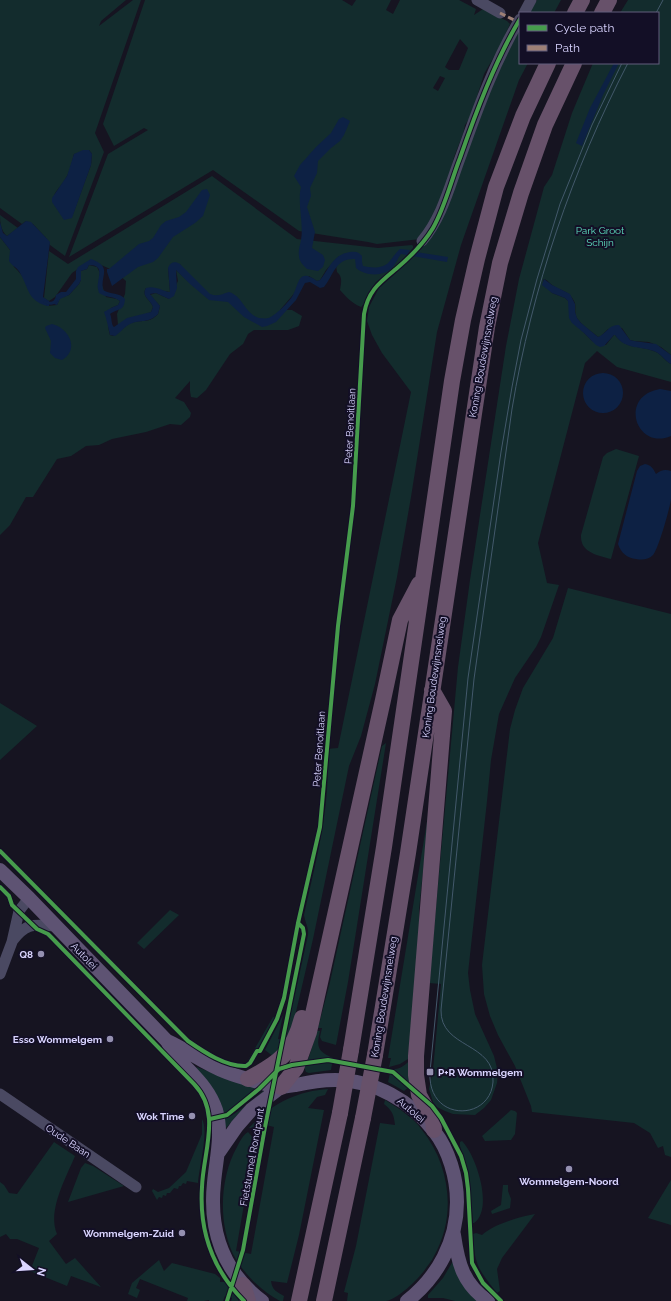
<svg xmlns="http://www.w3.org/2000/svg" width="671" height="1301" viewBox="0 0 671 1301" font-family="Raleway,sans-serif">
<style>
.green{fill:#132c2d;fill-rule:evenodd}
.water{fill:#0d2144}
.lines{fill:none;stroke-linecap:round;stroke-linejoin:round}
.stream{stroke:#0d2144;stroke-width:3}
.minor{stroke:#4a4962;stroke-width:11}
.major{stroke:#5e5373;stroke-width:14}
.highway{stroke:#67516a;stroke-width:16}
.tram{stroke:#43596b;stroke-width:1}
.highway-bridge{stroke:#67516a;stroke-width:16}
.quiet{stroke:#9e8076;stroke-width:3;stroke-dasharray:6 3;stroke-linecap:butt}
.cycleway-casing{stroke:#130f26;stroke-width:6}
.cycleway{stroke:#469c4c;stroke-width:4}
.poi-dot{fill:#9591b1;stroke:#130f26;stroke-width:1.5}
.labels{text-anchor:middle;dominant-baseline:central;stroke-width:4;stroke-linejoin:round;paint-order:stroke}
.park-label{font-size:10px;fill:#5fe0c0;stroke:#130f26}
.street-label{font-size:10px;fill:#d9d4ff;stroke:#130f26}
.poi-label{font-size:10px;font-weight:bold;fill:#d9d4ff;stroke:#130f26;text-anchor:end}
</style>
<rect width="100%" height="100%" fill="#161421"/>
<path class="green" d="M0 0H126L101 21 99 26 133 0H141L95 133 104 152 65 256 50 245 47 239 33 224 26 221 22 224 0 208ZM89 150 92 154 91 165 73 214 60 213C45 194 60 191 67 176 71 169 72 161 74 154Z
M145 0H342L352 6 356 0H391L386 10 393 14 400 0H459L476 9 474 15 483 9 507 21 510 24 500 46 484 74 471 116 465 125 463 134 454 157 443 200 420 239 377 244 368 242 299 231 213 170 69 257 108 154 148 130 144 128 114 146 103 124ZM460 39 468 48 459 70H449L445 67ZM440 76 445 78 438 91 433 88Z
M537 0H561L554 13H529Z
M628 0H671V355L661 347 649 342 634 341 630 340 622 328 608 329 601 336 598 337C592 331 582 326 577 318 574 313 576 308 575 303 569 289 560 292 551 284 548 282 548 280 544 279L543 281 552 293 565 298 568 301 584 333 592 341 606 345 614 335H615C626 350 641 345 656 352 662 355 665 361 671 364V382L617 367 597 351 585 363 538 543 547 583 559 585 541 637 536 647 515 678 499 714 491 760 487 801 468 973 470 990 475 1014 494 1056 498 1072 497 1083 491 1100 484 1108 475 1115 453 1114 445 1111 437 1107 433 1102 429 1089 433 1070 441 984 429 983 458 667 470 580 506 346 519 279 544 187 552 175 572 113 593 63H658V13H620Z
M520 27V63H528L519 80 461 245 437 332 411 497 397 577 375 684 361 736 349 766 313 939 292 1029 289 1039 274 1057 265 1050 283 1015 278 1039 285 1040 308 935C309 928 305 922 304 915 313 874 324 832 327 790 328 776 327 763 327 749L338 748 411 392 382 353 372 335 367 321 369 307 379 288 396 273 421 249 440 224 490 92 513 39Z
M212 176 297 239 378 248 412 245 413 246V248L395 268 376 282 367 296 364 304 361 307C352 303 346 297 340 290 341 283 343 277 337 272L336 265 339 256 326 270 320 280 317 281 309 276 280 310H292L302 316 299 326 288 330H254L248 334 243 344 230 354 206 390 197 398 191 397 190 391V381L175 398 184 402 191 413 190 417 181 425 170 424 146 432 112 439 99 445 86 446 71 456 57 459 33 497H26L10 525 0 535V237L10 250 14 267 18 271 47 306 57 305 60 298 69 295 79 284 81 280V271L87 269 89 265 97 267 100 273 99 276 106 297 117 299 120 301 118 305 111 308C108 318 107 325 110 335L113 336C120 333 124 326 131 323 143 319 149 324 158 314L160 306 150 295 156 293 169 299 178 281 176 270 194 287 180 264 168 268 170 292 146 288C141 297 150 299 153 307L151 312 118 325 117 314 125 294 126 281C113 269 105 265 88 262L72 273 55 297 49 301 44 298 49 251 68 264Z
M0 215 18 228 7 236C1 231 0 223 0 215Z
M616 449 639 456 611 559C598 555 580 553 581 535L603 457 607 453Z
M568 588 671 614V1157L665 1155 663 1146 658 1148 650 1133 634 1123 532 1112 531 1106 515 1066 498 1035 490 1016 484 994 482 965 510 729 515 710 523 688 553 638Z
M0 703 37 726 0 760Z
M386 743 348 982 336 1045 322 1041 320 1037 322 1028H318L330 982 382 746Z
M430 803 419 910V944L408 1059 400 1064 389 1067 391 1058H388Z
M170 910 179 915 144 949 137 943Z
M273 1017 275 1018 258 1049 247 1062Z
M317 1031H320C316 1047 318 1052 333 1058L331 1070 309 1073 306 1072 304 1067 309 1057Z
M409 1061 411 1085 404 1091 388 1082 391 1069C399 1070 404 1066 409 1061Z
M197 1067 236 1082 257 1088 226 1114H223L195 1069Z
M328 1089 325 1095 317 1097 308 1108 324 1110 299 1235 287 1283 271 1281C272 1290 277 1292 284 1296L283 1301H280C261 1291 243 1273 233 1254 218 1222 220 1177 237 1147 240 1141 243 1135 248 1132L255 1140 236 1251 251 1254 274 1127 258 1123 253 1128H249C269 1105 297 1091 328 1089Z
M264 1090H265L244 1108 226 1128 224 1126V1118C233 1118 255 1097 264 1090Z
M385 1100C398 1108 413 1117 422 1130 450 1165 457 1216 434 1256 432 1261 427 1266 424 1271 417 1280 398 1299 386 1301 374 1301 359 1301 347 1301L348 1293 344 1292 356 1246 380 1123 395 1125C394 1115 392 1110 384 1104Z
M511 1110 515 1111 517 1113 515 1134 511 1140 485 1141 482 1136Z
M202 1119C209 1130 199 1169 198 1183L187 1181 186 1184 183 1183 181 1186H179L178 1189 174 1188 170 1193H167L166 1196 163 1195 162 1198 159 1197 157 1200 152 1191 153 1189 158 1192 169 1188 186 1172 202 1134Z
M462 1141C476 1155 494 1209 474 1223H473L469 1175 460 1146V1142Z
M54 1142 75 1156C66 1178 47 1211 57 1234L49 1241 66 1264 75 1258 101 1287 71 1276 67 1286 30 1271 39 1248 17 1239H10L6 1234 0 1237V1182L4 1185 9 1193 17 1194Z
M85 1163 93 1166 124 1186 68 1202 81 1168Z
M671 1180V1225L648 1218Z
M503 1185H508V1191L511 1199 510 1208 492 1214 491 1211 501 1205Z
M535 1214 502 1258 497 1269 500 1291 497 1293C479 1270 474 1265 473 1234L476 1233 482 1235C494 1224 519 1217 535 1214Z
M159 1260 164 1271 172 1263 215 1274 220 1278V1282H225L239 1301H231L232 1298 225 1296 223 1301H209V1300L204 1301H187L188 1298 140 1279 136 1288 140 1290 137 1298 128 1294 132 1283Z
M453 1261 481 1301H455L443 1298H428V1295L443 1278Z"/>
<path class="water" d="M614 63H619L603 95 582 146 576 143 590 108Z
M343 117 350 121 344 135 340 141 331 148 318 161 317 173 310 188 311 196 307 207 315 232 312 248 323 255 325 260 323 267 318 271 307 269C303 265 299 261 299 256 298 250 300 246 301 240 304 223 297 203 301 187L294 176 300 165 316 147 331 133 339 119Z
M83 150H89L92 154 91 165 72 218 64 220 52 202V198L67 176 74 154Z
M207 189 210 195 203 216 195 223 173 237 158 258 153 262 138 267 112 286 107 272V269H109L139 244 149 241 153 238 161 225 166 221 179 217 186 212 202 190Z
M26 221 31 222 50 242 43 297 49 301V306H47C27 300 29 288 20 273 18 268 12 266 9 261L10 250 0 237V222L3 233 7 236Z
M400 249 410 250 407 255 401 254C397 259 396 264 392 268 383 277 365 276 356 268L355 259C335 258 334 275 324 287L320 288 310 282 305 283 296 300 276 322 267 326 262 327 244 317 228 302 209 300 190 284 176 270 177 288 174 296 169 299 156 293 150 294 160 306 158 314C148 324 141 319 130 324 124 327 120 333 115 336L110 335C108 327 107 320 104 312L111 308 118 305 120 301C113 296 107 298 99 293 98 289 97 286 98 283 99 274 103 265 89 265L87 269 81 271V280L79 284 69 295 60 299 57 305 54 304 56 295 61 292H66L76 279V271L78 267 91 259C113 267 100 275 103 290 111 295 119 292 125 299 124 312 118 308 110 314 112 317 111 325 114 327L127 318 151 312 153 307C150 299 141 297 146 288 155 285 162 291 170 292L168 268C170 262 175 261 180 264L210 294C218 297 222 294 229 292 243 296 244 313 259 318 260 318 266 319 268 318 274 317 290 301 293 295 299 284 298 267 317 281L320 280C330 268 332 255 350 252 356 251 359 252 362 256V262L363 266C371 268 383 269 389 262 393 258 395 253 400 249Z
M416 252 448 257 447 262 412 256Z
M544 279 552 285 570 294 575 304V312L577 318 581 323 598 337C606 334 609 324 619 325L630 340 634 341 656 344 671 355V364C665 361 662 355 656 352 641 345 626 351 615 335H614L604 346 600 347 596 345 584 333 572 323 569 318 568 301 565 298 552 293 542 285Z
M52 324C69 328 80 349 62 360L55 358 50 353 51 341 45 328 46 326Z
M583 393a20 20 0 1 1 40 0a20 20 0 1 1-40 0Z
M660 389 671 391V436C636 451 618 396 660 389Z
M645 464C651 465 653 468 656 474 661 470 665 469 671 471 671 480 671 490 671 499 670 508 658 550 653 555 648 560 642 560 636 559 627 558 621 553 618 544L637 471 640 466Z"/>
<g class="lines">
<path class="stream" d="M45 302C49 304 54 304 56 300"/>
<path class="minor" d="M477 0 500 13
M524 13 531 0
M422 241C443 216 450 184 462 153 478 108 495 61 520 19
M13 940C27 922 34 925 55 926
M0 974 12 942 19 911 29 898
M0 1094 136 1187"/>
<path class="major" d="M0 870 29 898 167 1041C170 1046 173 1052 177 1057 192 1075 208 1086 216 1110 223 1134 216 1159 214 1183 209 1230 223 1272 262 1301
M167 1041C187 1050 205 1064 226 1072 236 1076 247 1079 258 1082 265 1084 274 1087 282 1087 286 1087 292 1085 296 1085 309 1082 322 1080 335 1080 374 1080 411 1101 434 1131 449 1150 457 1178 457 1202 457 1241 438 1277 407 1301
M219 1152 237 1126 252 1109 281 1087
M454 1235C458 1263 463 1284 488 1301"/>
<path class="highway" d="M575 13 582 0
M602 13 609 0
M432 690 444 711 416 1056V1075L419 1095 433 1121 434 1130
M351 1050 384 847 452 381 463 320 477 259 496 187 523 116 548 63
M375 1055 408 853 487 327 500 263 521 193 545 125 574 63
M248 1079C279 1063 293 1053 302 1018
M281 1087 296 1068 309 1032 383 700 400 620 419 584
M243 1285 248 1301
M299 1301 340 1113
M324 1301 363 1118"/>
<path class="tram" d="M656 13 663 0
M622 63 592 125 560 204 537 279 521 340 512 387 501 452 468 678 430 1072C427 1122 490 1122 493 1082 496 1042 440 1049 441 1010L474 679 512 409C532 288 572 171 628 63"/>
<path class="highway-bridge" d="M340 1113 351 1050
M363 1118 375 1055"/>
<path class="quiet" d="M500 13 518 22"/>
<g class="cycleway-casing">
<path id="cycleway" d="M0 851 188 1041C204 1052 226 1067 246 1066L250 1063 257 1051H260L277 1019 284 998 298 923 320 827 338 626 353 506 364 314C368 291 379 283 396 269 409 258 424 243 433 228 445 207 451 181 460 158 476 112 495 61 520 19
M0 887 9 896 12 905 37 929 48 934 52 938 194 1084C222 1113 203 1152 202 1187 199 1232 212 1269 244 1301
M210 1119 227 1115 259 1089 279 1069 292 1065 328 1060 393 1072 432 1106 441 1118 461 1156 466 1173 468 1189 472 1263 483 1283 501 1301
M227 1301 243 1250 265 1127 304 934 303 928 298 923"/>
</g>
<use href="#cycleway" class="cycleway"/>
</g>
<g class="poi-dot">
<circle cx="41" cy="954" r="4"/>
<circle cx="110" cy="1039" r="4"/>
<rect x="426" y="1068" width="8" height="8" rx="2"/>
<circle cx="192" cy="1116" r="4"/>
<circle cx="569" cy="1169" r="4"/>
<circle cx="182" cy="1233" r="4"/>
</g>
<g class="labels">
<g class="park-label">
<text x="600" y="230">Park Groot<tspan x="600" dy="12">Schijn</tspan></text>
</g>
<g class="street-label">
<text transform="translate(483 357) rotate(-80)">Koning Boudewijnsnelweg</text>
<text transform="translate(350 426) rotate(-87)">Peter Benoitlaan</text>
<text transform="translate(434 677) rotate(-82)">Koning Boudewijnsnelweg</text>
<text transform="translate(319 749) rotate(-86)">Peter Benoitlaan</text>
<text transform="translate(84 956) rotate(46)">Autolei</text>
<text transform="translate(384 997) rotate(-81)">Koning Boudewijnsnelweg</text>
<text transform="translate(411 1110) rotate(40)">Autolei</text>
<text transform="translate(68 1141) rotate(34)">Oude Baan</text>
<text transform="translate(252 1157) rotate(-80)">Fietstunnel Rondpunt</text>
</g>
<g class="poi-label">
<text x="33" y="954">Q8</text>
<text x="102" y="1039">Esso Wommelgem</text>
<text x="438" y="1072" text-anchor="start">P+R Wommelgem</text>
<text x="184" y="1116">Wok Time</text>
<text x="569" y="1181" text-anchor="middle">Wommelgem-Noord</text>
<text x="174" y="1233">Wommelgem-Zuid</text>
</g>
</g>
<rect x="519" y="12" width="140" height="52" fill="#130f26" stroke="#625e7d"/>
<rect x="527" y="25" width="20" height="6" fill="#469c4c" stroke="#625e7d"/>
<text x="555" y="32" font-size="12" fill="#d9d4ff">Cycle path</text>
<rect x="527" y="45" width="20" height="6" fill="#9e8076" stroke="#625e7d"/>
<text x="555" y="52" font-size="12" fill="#d9d4ff">Path</text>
<g transform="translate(32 1269) rotate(107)" stroke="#130f26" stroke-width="3" paint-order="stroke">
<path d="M0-3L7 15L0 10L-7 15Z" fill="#d9d4ff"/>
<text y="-6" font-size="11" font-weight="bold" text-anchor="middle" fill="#d9d4ff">N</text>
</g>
</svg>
